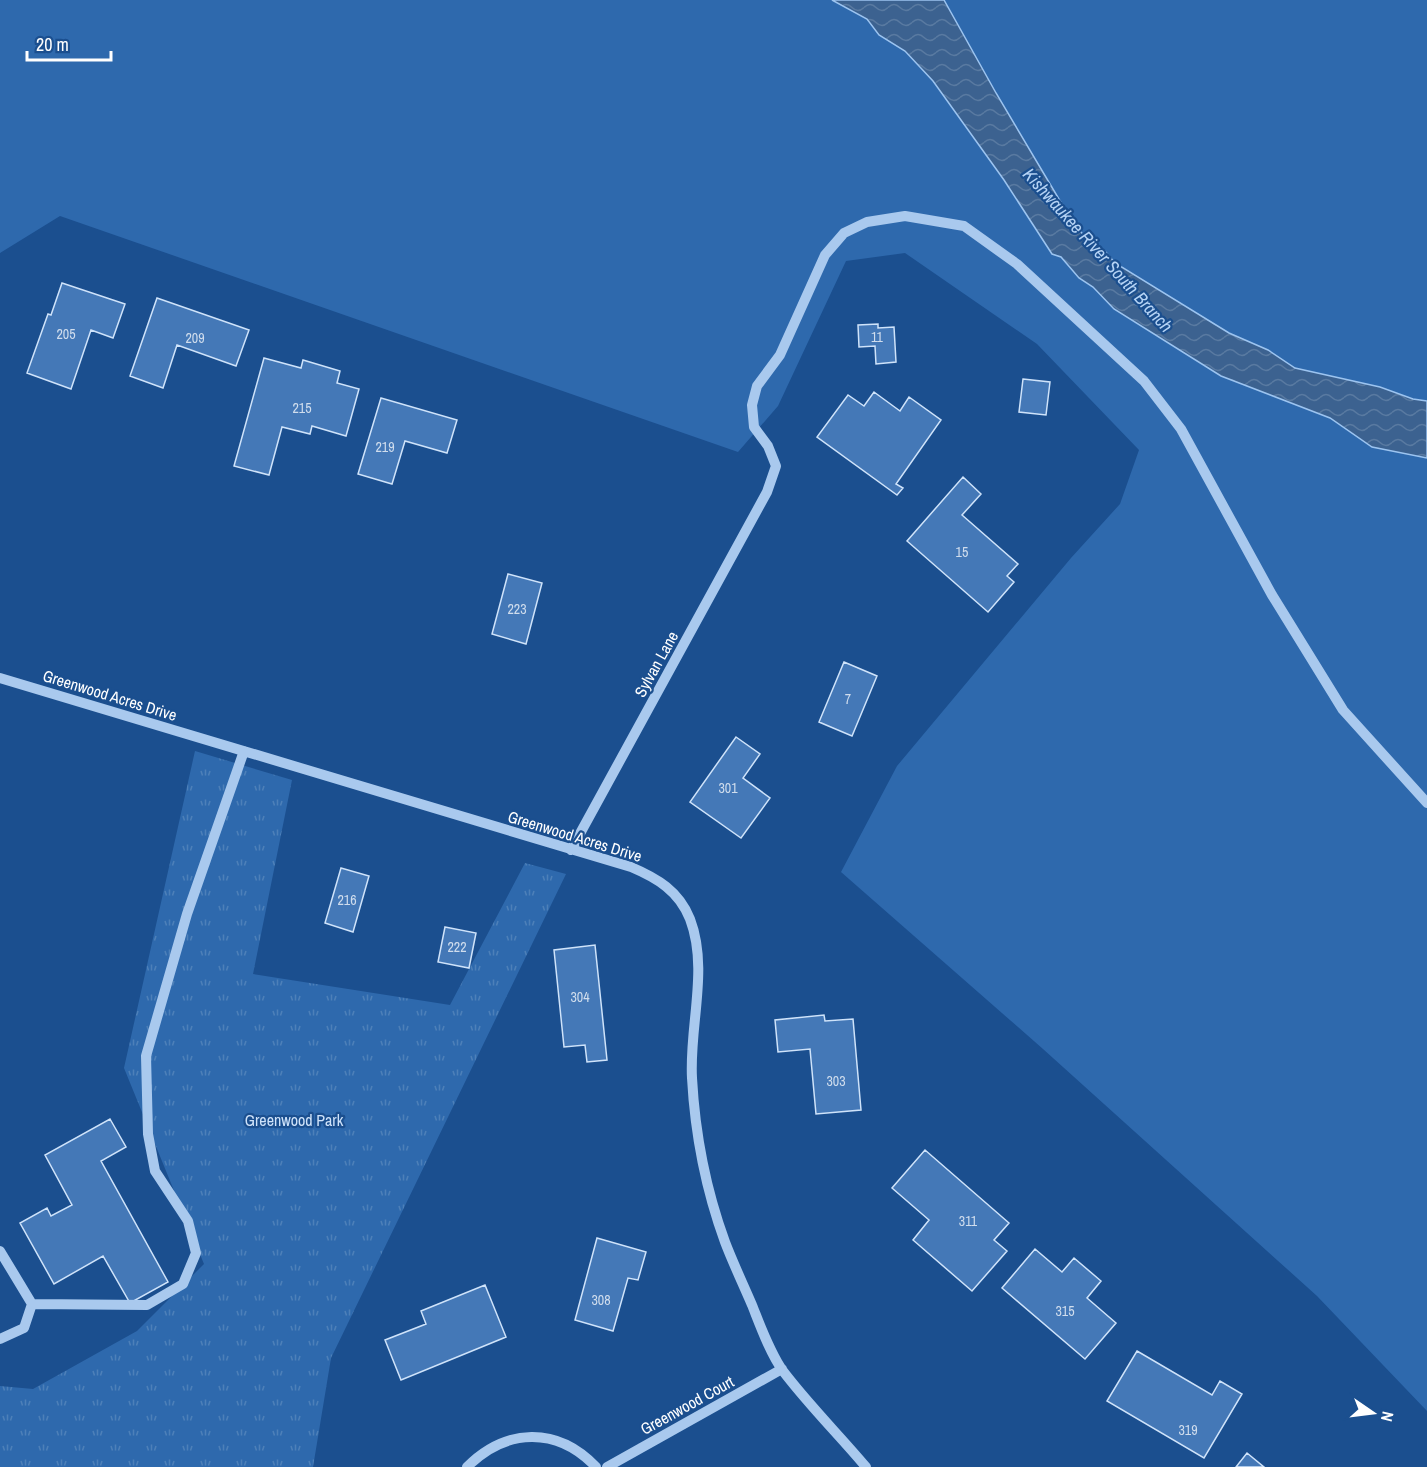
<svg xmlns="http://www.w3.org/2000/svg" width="1427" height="1467" viewBox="0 0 1427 1467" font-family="'Archivo Narrow',sans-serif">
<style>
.green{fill:#2e69ad}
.park{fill:url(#park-tufts)}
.water{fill:url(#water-waves);stroke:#9cc4f0;stroke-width:1.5}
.building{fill:#4478b7;stroke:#cfe3fa;stroke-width:1.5}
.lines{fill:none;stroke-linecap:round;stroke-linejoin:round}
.minor{stroke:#a9c9ee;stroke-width:10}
.labels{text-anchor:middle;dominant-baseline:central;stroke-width:4.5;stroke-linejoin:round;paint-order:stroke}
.number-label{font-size:14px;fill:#d0dded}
.street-label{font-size:16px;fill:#fff;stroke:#1b4f8f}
.park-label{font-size:16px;fill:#cfe3fa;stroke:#1b4f8f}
.water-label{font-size:18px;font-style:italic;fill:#b5d3f5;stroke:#1b4f8f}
</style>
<defs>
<pattern id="park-tufts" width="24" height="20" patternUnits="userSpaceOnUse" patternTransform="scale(1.5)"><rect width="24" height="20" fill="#2e69ad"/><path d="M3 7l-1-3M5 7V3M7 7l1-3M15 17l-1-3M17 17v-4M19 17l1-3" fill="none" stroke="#4d80b9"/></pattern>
<pattern id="water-waves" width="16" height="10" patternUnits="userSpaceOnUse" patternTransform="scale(1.5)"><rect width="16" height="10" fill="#3c6290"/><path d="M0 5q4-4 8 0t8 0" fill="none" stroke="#597aa1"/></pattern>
</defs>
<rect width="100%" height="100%" fill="#1b4f8f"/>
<path class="green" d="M0 0H1427V1411L1317 1296 1043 1049 841 872 897 766 1071 558 1120 504 1139 450 1037 344 905 253 846 261 778 406 738 452 60 216 0 253Z"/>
<path class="park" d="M195 751 292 780 253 974 450 1005 525 863 566 874 331 1358 313 1467H0V1386L33 1389 137 1331 204 1264 124 1068Z"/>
<path class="water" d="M832 0H944L996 93 1069 216 1090 244 1105 251 1115 263 1229 333 1268 350 1295 368 1380 387 1413 399 1427 401V458L1372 447 1330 418 1221 376 1114 309 1093 287 1079 278 1061 257 1052 254 1004 180 933 81 905 51 879 35 867 19Z"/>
<path class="building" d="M62 283 125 304 113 338 91 330 71 389 27 373 48 314 51 315Z
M157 298 249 330 236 366 177 345 163 388 130 376Z
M878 324V328L894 327 896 362 876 364 875 346 859 347 858 325Z
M264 358 301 368 303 360 340 371 337 383 359 389 346 436 312 426 310 434 282 427 269 475 234 466Z
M1023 379 1050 382 1046 415 1019 412Z
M874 392 900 411 909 397 941 420 896 484 903 488 897 495 817 437 848 395 864 406Z
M381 398 457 420 447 453 405 441 392 484 358 474Z
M963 477 981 494 962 515 1018 564 1007 576 1014 582 988 612 907 541Z
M508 574 542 583 526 644 492 634Z
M844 662 877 676 852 736 819 722Z
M736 737 760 754 743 778 770 798 741 838 690 802Z
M341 868 369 876 353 932 325 923Z
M445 927 476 933 469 968 438 962Z
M595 945 607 1060 587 1062 585 1045 564 1047 554 950Z
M824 1015 825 1021 853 1019 861 1110 816 1114 810 1049 778 1052 775 1020Z
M110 1119 126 1147 101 1161 168 1282 130 1303 103 1256 54 1284 20 1223 47 1208 51 1216 72 1205 45 1155Z
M925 1150 1009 1223 994 1240 1007 1251 972 1291 913 1240 929 1220 892 1188Z
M597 1238 646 1252 638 1280 628 1278 613 1331 575 1320Z
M1035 1249 1062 1272 1074 1258 1101 1281 1087 1298 1116 1323 1085 1359 1002 1288Z
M485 1285 506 1337 401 1380 385 1340 426 1324 421 1311Z
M1137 1351 1212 1395 1220 1381 1242 1394 1204 1458 1107 1401Z
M1247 1453 1264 1467H1236Z"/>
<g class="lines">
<path class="minor" d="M0 678 631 867C657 878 679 891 690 919 709 969 689 1026 692 1078 695 1133 706 1190 725 1242 733 1263 743 1284 752 1305 760 1325 770 1353 783 1371 808 1404 839 1435 866 1467
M571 850 767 492 776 466 768 446 754 427 752 405 757 386 780 355 825 255 844 233 867 222 905 216 964 226 1017 264 1144 381 1181 429 1272 595 1343 710 1427 803
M0 1251 32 1304
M0 1339 24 1328 32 1304 147 1305 183 1284 196 1253 188 1221 155 1171 148 1134 146 1056 187 914 244 751
M467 1467C506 1428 557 1426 596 1467
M607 1467 782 1369"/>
</g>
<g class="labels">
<g class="number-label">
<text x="66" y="334">205</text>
<text x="877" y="337">11</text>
<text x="195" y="338">209</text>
<text x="302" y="408">215</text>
<text x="385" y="447">219</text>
<text x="962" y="552">15</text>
<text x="517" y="609">223</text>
<text x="848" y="699">7</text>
<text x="728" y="788">301</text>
<text x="347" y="900">216</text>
<text x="457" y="947">222</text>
<text x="580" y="997">304</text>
<text x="836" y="1081">303</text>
<text x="968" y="1221">311</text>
<text x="601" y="1300">308</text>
<text x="1065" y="1311">315</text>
<text x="1188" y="1430">319</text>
</g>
<g class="street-label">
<text transform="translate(656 664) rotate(-61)">Sylvan Lane</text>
<text transform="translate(110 695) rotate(17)">Greenwood Acres Drive</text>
<text transform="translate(575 836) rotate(17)">Greenwood Acres Drive</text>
<text transform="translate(687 1405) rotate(-29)">Greenwood Court</text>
</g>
<g class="park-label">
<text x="294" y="1120">Greenwood Park</text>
</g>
<g class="water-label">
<text transform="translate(1098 250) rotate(48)">Kishwaukee River South Branch</text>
</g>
</g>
<g transform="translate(1373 1413) rotate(104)" stroke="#1b4f8f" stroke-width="4.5" paint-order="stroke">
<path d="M0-4.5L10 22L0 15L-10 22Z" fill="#ffffff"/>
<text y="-9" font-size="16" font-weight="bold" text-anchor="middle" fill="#ffffff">N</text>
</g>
<path d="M27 51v9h84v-9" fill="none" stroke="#ffffff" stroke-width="3"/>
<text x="36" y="51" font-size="18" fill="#ffffff" stroke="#1b4f8f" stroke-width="4.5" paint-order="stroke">20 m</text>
</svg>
